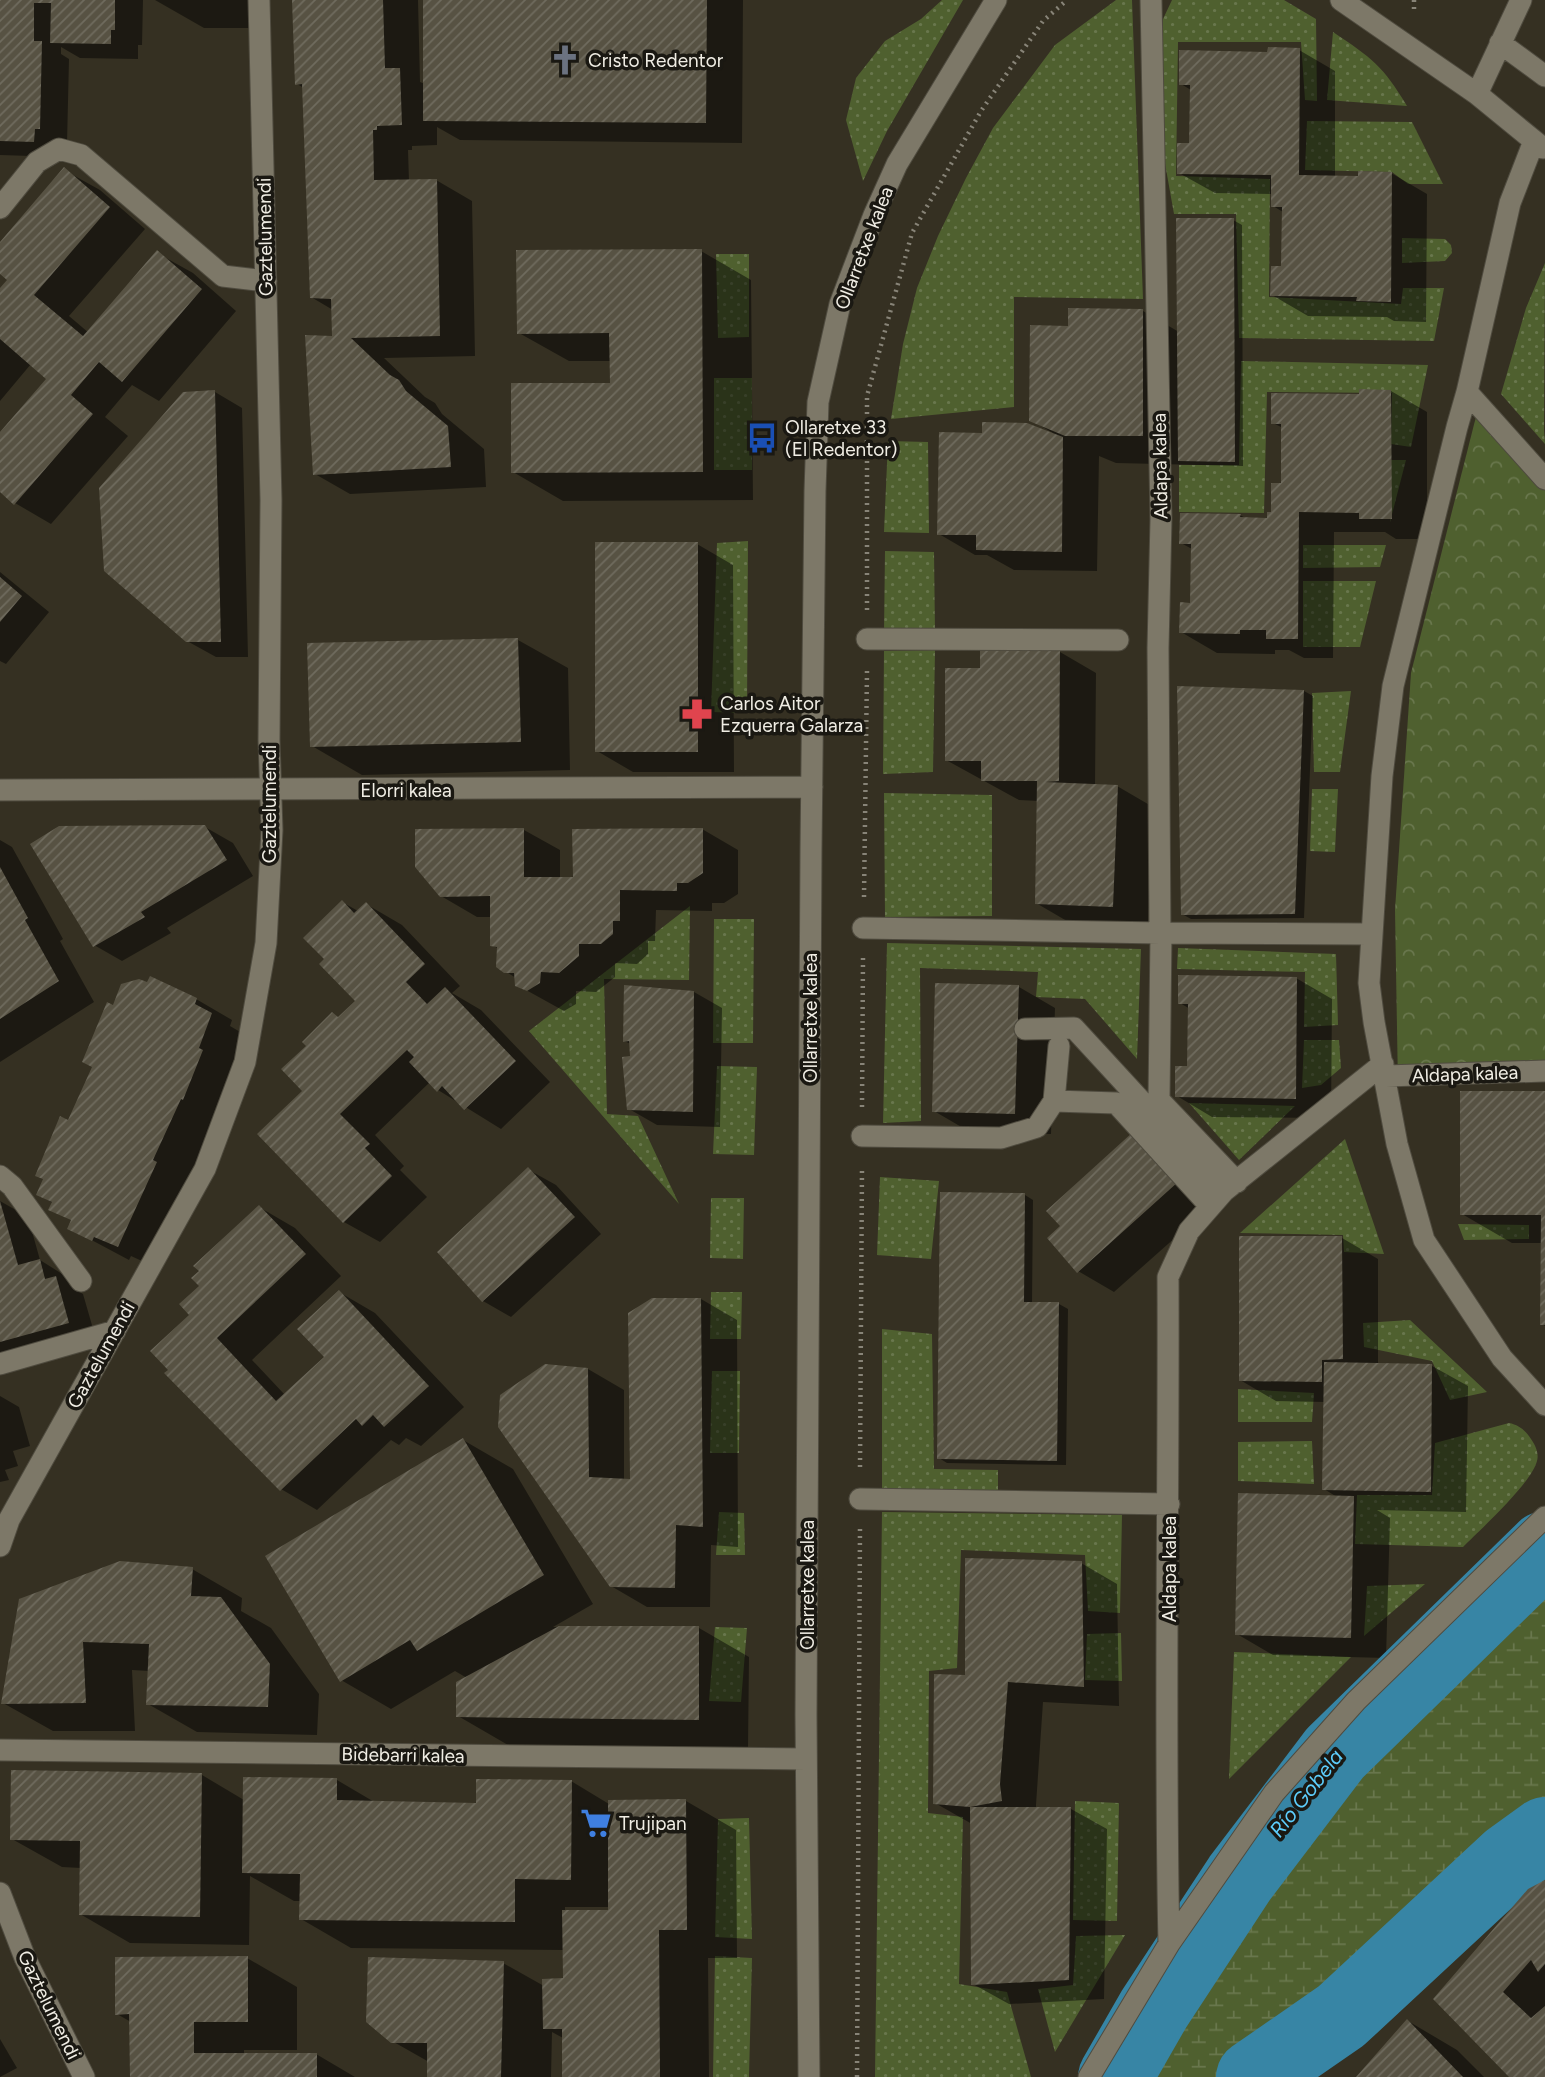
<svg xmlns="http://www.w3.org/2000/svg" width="1545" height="2077" viewBox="0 0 1545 2077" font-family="Figtree,sans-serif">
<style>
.grass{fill:url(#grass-dots)}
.wetland{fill:url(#wetland-marsh)}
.park{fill:url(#park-crowns)}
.shadow{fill:#0007;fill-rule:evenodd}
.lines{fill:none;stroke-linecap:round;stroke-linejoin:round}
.river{stroke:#3785a5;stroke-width:74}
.building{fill:url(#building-hatch)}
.minor-casing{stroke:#4f4b3f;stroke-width:23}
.path{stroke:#888478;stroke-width:4.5;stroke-dasharray:2 5;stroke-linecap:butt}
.minor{stroke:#7d7868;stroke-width:21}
.labels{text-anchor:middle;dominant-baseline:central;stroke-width:7;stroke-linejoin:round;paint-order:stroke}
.poi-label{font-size:19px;fill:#f0ede4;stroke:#1a1812;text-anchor:start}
.street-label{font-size:19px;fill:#f0ede4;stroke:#1a1812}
.water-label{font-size:21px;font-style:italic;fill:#5dcdfb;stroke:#1a1812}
</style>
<defs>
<pattern id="grass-dots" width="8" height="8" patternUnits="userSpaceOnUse" patternTransform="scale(1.75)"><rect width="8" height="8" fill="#4f602f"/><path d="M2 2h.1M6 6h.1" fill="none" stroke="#69774d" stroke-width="1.8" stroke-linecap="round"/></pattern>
<pattern id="wetland-marsh" width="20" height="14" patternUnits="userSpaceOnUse" patternTransform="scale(1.75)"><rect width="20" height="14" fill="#4f602f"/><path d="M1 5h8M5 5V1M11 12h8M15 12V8" fill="none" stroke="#69774d"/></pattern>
<pattern id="park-crowns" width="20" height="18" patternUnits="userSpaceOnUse" patternTransform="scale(1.75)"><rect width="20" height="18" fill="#4f602f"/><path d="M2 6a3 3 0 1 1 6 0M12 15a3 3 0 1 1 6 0" fill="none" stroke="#69774d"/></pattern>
<pattern id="building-hatch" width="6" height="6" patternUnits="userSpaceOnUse" patternTransform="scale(1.75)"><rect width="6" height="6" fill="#575243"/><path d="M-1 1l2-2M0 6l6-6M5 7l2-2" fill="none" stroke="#6f6b5e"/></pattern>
</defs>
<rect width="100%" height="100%" fill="#353022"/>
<path class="grass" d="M942 0H963L887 131 863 181 846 120 856 78 885 41 921 19Z
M1116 0H1132L1143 299 1014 297V407L891 419 903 344 917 288 938 236 966 178 993 128 1055 45Z
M1172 0H1284L1316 19 1317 101 1305 100 1301 42H1178L1176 176 1270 179 1269 297 1401 304 1403 288H1444L1434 341 1239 338 1236 214H1174L1161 141 1163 19Z
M1333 32C1372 58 1383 66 1407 106L1327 100Z
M1307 121 1412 122 1443 184H1408L1392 172 1305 170Z
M1402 238 1445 239 1451 245 1452 253 1445 261 1402 263Z
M716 254H749V337L718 338Z
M1545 263 1544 430 1545 444 1501 394 1526 308Z
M1241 361 1428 365 1411 447 1391 444 1392 393 1267 392 1264 513 1179 512V465H1239Z
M714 378H752V470H714Z
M888 441 928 442 929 533 884 532Z
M1391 460H1406L1390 522Z
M748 541 747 713 711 712 717 543Z
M1303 545H1386L1380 567 1303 568Z
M885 551 934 552 935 633H884Z
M1303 581H1376L1360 647H1303Z
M935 650 933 772 883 774 884 651Z
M1351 691 1340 772H1314L1312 693Z
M1312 789H1338L1335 852 1310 851Z
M884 793 992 795V916L885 917Z
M690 906 689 980 604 979 607 1114 638 1116 679 1204 529 1031Z
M714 919H754L753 1043H713Z
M887 943 1141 949 1137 1059 1085 999 1036 997 1038 972 920 968 921 1121 883 1123Z
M1178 948 1336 954 1338 1025 1304 1027 1305 972 1177 969Z
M1304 1040H1339L1341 1068 1321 1085 1302 1088Z
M717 1066 757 1067 754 1155 713 1154Z
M1189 1103 1295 1106 1239 1160Z
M1345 1139 1384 1254 1344 1252 1343 1235 1240 1233Z
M880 1177 939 1181 931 1259 877 1255Z
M711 1198H744L743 1259 710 1258Z
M1458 1224 1529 1225V1239L1464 1240Z
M711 1292H742L741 1339H710Z
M1410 1320 1487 1392 1450 1400 1432 1361 1364 1347 1363 1323Z
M882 1329 932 1334 934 1469 998 1470V1495L882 1491Z
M712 1371H740L739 1453H710Z
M1238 1389 1314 1393 1312 1422H1238Z
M1509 1423C1519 1425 1525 1430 1531 1439 1536 1446 1540 1455 1536 1464 1528 1486 1481 1529 1463 1547L1355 1544 1357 1495H1432L1435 1443Z
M1312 1441 1314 1484 1238 1481V1442Z
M719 1512 744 1513 745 1555H716Z
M882 1512 1122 1515 1120 1613 1088 1611 1085 1555 961 1550 957 1668 929 1671 928 1813 963 1817 959 1984 1007 1992 1031 2077H875Z
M1425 1584 1364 1636 1367 1586Z
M715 1627 747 1628 741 1702 709 1701Z
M1121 1633 1122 1681 1085 1680 1087 1634Z
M1234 1652 1351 1657 1229 1779Z
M1075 1801 1119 1803 1117 1921 1073 1920Z
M749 1818 752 1939 715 1937 718 1819Z
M1125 1935 1055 2052 1038 1989 1073 1985 1076 1936Z
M715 1956 752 1958 749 2077H713Z"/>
<path class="wetland" d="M1545 1547V1834L1509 1860 1341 2016 1253 2077H1115L1154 2009 1240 1878 1335 1753Z"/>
<path class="park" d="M1481 397 1545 471V1081L1398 1086 1395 910 1411 673Z"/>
<path class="shadow" d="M0 0H143L142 45H138V59L80 58 61 47V54L69 59 67 144 62 157 0 155Z
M155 0H267L268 28H204Z
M294 0H418L420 82 425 84V0H743L742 143 460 140 437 127V145L412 146V150H408L409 181 436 180 472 201 475 356 384 358 425 397 435 403 442 414 484 449 486 487 350 494 315 474 334 337 333 310 311 297 304 88 297 84Z
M1299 50 1335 71V177L1360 178 1391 173 1427 194 1426 322 1394 321 1387 317 1308 316 1272 295 1283 268V212L1273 206V194L1215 193 1179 173 1191 145V90L1181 84 1269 53Z
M64 170 100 190 145 229 69 316 89 333 157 253 193 273 236 311 159 401 132 385 105 417 128 436 51 524 15 503 0 490V434L48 378 31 364 0 401V291L9 280 0 272V244Z
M1233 220 1242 225 1243 466 1116 463 1099 456 1097 571 1014 570 987 555H975L939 534 1052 435 1053 433 1031 420 1069 328 1143 311 1179 332Z
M701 251 751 280 753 500 563 501 513 472 611 385V361H569L519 333Z
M1391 391 1427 412V539H1396L1385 532H1334L1333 658H1304L1289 650H1275V654L1217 653 1181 632 1192 605V549L1181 543 1240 515 1247 519 1268 520 1272 513 1283 485V428L1273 423Z
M215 392 242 408 248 657H216L187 641Z
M697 544 733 565 734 772H633L597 751Z
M0 572 49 612 6 664 0 661Z
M518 640 568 668 570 770 362 775 312 746Z
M1060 652 1096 673 1095 786H1117L1153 807 1148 926 1072 924 1036 903 1039 801 1019 800 946 760 982 670Z
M1304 691 1313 696 1304 918 1191 919 1182 914Z
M205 827 233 843 253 876 167 928 171 933 122 961 94 945Z
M702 829 738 850V894L724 903H712V911L656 910 655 941H648V954L637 964 615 963V977L596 992 576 991V1004L564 1011 517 985 516 978 505 971 499 949 492 945V917H477L441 896 524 830 560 850V879H575Z
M0 840 12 847 63 939 60 941 94 1002 0 1062Z
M342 902 358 911 366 904 402 925 460 986 452 993 481 1010 550 1082 501 1129 438 1090 430 1082 375 1135 404 1166 400 1170 427 1197 380 1242 344 1222 304 1091 339 1018 357 1001 326 959Z
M1296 978 1332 999 1331 1118 1212 1117 1177 1096 1189 1068 1190 1009 1180 1003Z
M1019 987 1055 1008 1051 1134 970 1132 934 1111Z
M694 992 722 1008 720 1127 657 1125 629 1109 632 1057 631 1044 624 1041Z
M196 999 232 1020 230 1026 247 1036 155 1267 131 1256 129 1260 69 1228 73 1221 51 1209 53 1203 38 1194 94 1067 114 1008Z
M1545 1093V1326L1542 1324 1543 1243H1512L1462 1214Z
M1133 1135 1213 1204 1114 1292 1078 1271Z
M529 1170 556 1185 601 1234 511 1317 483 1301 439 1253Z
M1025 1195 1033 1200 1032 1304H1059L1068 1309 1066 1465 947 1463 939 1458Z
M0 1201 28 1217 40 1260 67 1277 70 1286 83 1294 96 1339 0 1365Z
M259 1207 295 1228 341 1276 252 1360 285 1395 326 1357 339 1292 375 1313 464 1407 421 1446 406 1438 399 1445 391 1440 317 1510 281 1489 191 1315 201 1286Z
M1342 1238 1378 1259V1365L1432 1366 1468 1386 1466 1512 1377 1510 1390 1518 1386 1658 1273 1655 1237 1634 1337 1497 1324 1489 1325 1402 1276 1401 1240 1380Z
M701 1299 737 1320 738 1547 711 1545 710 1607H647L611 1586 500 1426 588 1369 624 1390V1481H631Z
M0 1396 19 1407 30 1446 13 1451 18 1466 5 1470 9 1480 0 1482Z
M463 1440 513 1469 593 1604 553 1627 699 1628 749 1657 748 1748 508 1745 458 1716 467 1678 455 1671 391 1709 341 1680Z
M1081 1563 1117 1584 1119 1706 1043 1702 1036 1805V1808L1071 1809 1107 1829 1104 1999 1009 2004 973 1984 972 1824 935 1803 967 1677Z
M192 1569 242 1598 241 1611 271 1628 319 1694 317 1735 197 1732 148 1704 149 1671 132 1670 135 1731H53L3 1703 21 1600Z
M202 1775 244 1800 337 1780 376 1803 478 1804 571 1781 609 1804 686 1801 736 1830 737 1958H708L709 2077H563V2038L552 2032 551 2077H428L429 2062 392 2041 503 1963 544 1986 564 1980V1950L351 1948 301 1919V1901H294L250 1876 249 1945 130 1943 80 1914 81 1868 62 1867 12 1839ZM565 1907H610V1912H565Z
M1545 1882V2077H1511L1435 1999Z
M247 1958 297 1987V2050H244V2055L316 2054 355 2077H132L131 2022 117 2014Z
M1408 2021 1457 2050 1484 2077H1358Z
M0 2039 17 2068 0 2077Z"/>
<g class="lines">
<path class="river" d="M1115 2077 1154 2009 1240 1878 1335 1753 1545 1548
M1253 2077 1341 2016 1509 1860 1545 1834"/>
</g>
<path class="building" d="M0 0H115V30H111V44L50 43 51 3H34V41H42L40 129H35L34 142 0 141Z
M292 0H383L385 68H400L402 125 377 126V130H373L374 180 437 179 440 336 351 338 390 375 399 380 406 391 448 426 451 467 313 475 305 335 332 336 331 299 310 298 302 84 295 85Z
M423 0H707L706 123 423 121Z
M1268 47 1300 48 1299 175 1358 176V171L1392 172 1391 302 1356 301 1357 297 1270 296 1271 266H1281L1282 207H1271V175L1177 174V143H1189L1190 85H1179V50L1267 52Z
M64 167 110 207 34 295 83 336 157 250 202 289 122 382 99 362 71 395 93 414 14 505 0 492V432L46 379 0 339V288L7 280 0 274V242Z
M1176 218H1234L1235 462 1178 461Z
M702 249 703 472 511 473V383H610L609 333 517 334 516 250Z
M1068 308 1143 309V436H1065L1029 421 1030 325 1068 326Z
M1359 389 1391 390 1392 519H1359V513L1299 512 1298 639H1266V630H1240V634L1179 633 1180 602 1190 603 1191 544H1179L1180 513 1241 514 1240 517 1267 518V512H1271V483H1281V424H1271V393L1359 394Z
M215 390 221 642H186L104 571 99 488 183 392Z
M982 422 1027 423 1063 437 1062 552 976 550V535H937L939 432 982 433Z
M595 542H698V752H595Z
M0 577 22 596 0 622Z
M518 638 521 742 310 747 307 643Z
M980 649 1060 650 1059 781 1045 782 1118 785 1113 907 1035 904 1037 781H981V761H945V668H980Z
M1177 686 1304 690 1295 914 1181 915Z
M205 825 227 860 141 912 145 917 93 947 30 844 59 826Z
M524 828V877H573L572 829 703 828V873L688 883H677V891L620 890V921H613V934L601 944H579V956L559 973 541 972 540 983 527 991 515 986 514 973H504L496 967 497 947 490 946V896L440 897 415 867V829Z
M0 867 28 918 25 920 59 981 0 1019Z
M342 900 354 913 366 902 425 964 406 982 427 1004 445 987 516 1061 464 1110 442 1086 437 1092 409 1062 414 1057 407 1050 340 1114 370 1144 365 1148 392 1176 343 1223 257 1134 302 1091 281 1069 306 1046 302 1042 332 1012 338 1017 355 1001 319 964 324 959 303 938Z
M1178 975 1297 977 1296 1099 1175 1097V1066H1187L1188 1004H1178Z
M150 976 197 998 195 1004 212 1013 199 1048 203 1050 183 1100 181 1099 153 1160 157 1162 118 1247 94 1237 92 1241 67 1229 71 1220 48 1210 52 1202 36 1195 43 1179 35 1176 60 1116 68 1120 92 1067 82 1062 107 1002 113 1005 121 984 139 979 147 982Z
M935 983 1019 985 1015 1114 932 1112Z
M624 985 694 991 693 1112 627 1110 622 1057 630 1056 629 1041 623 1042Z
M1460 1091H1545V1325H1540L1541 1215H1460Z
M1133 1132 1178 1182 1077 1273 1047 1238 1060 1226 1046 1211Z
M528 1167 575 1217 482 1302 437 1252Z
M940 1192 1025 1193 1024 1302H1059L1057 1461 937 1459Z
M0 1201 18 1265 40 1259 45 1279 56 1276 69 1323 0 1342Z
M259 1205 306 1254 217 1338 276 1401 324 1357 297 1329 339 1290 429 1386 384 1427 373 1415 362 1426 356 1419 280 1491 164 1373 168 1370 150 1351 189 1315 179 1304 199 1286 191 1278 199 1271 193 1266Z
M1239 1236H1342L1343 1359 1322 1360V1382L1239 1381Z
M652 1298H701L703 1527 676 1525 675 1588 610 1587 498 1427 500 1395 545 1364 588 1368 589 1477 630 1479 628 1313Z
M1324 1362 1432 1364 1431 1492 1322 1490Z
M463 1438 544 1575 417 1651 410 1640 340 1682 265 1556Z
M1238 1493 1354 1496 1351 1638 1235 1635Z
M965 1558 1082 1561 1084 1687 1008 1682 1000 1784 1002 1801 970 1807H1071L1069 1980 971 1985 970 1807 933 1804 934 1674 965 1675Z
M120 1561 193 1567 191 1596 221 1597 270 1664 268 1707 146 1705 149 1644 83 1642 86 1703 1 1704 19 1599Z
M559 1626H699V1720L456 1717V1682Z
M11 1770 202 1773 200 1917 79 1915 80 1841 10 1840Z
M243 1777 337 1778V1800L476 1803V1779L572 1780 571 1880 515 1879V1922L299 1920 300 1874 242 1873Z
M686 1799 687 1930H659L660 2077H562V2029H543L542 1979 563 1978 562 1910H608V1800Z
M1545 1880V1964L1538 1972 1531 1960 1503 1992 1531 2018 1545 2006V2077H1509L1433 1999 1528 1889Z
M248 1956V2022H194V2053H317V2077H130L129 2014 115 2015V1957Z
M368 1957 504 1961 501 2077H427V2043H391L366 2022Z
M1407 2019 1463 2077H1356Z"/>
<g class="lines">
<g class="minor-casing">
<path id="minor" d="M1341 0 1477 94 1543 148
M1500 43 1545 76
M1477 94 1521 0
M1534 141 1510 203 1467 392 1457 427 1393 686 1382 776 1369 983 1374 1022 1397 1144 1424 1240 1502 1358 1545 1405
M0 208 37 162 59 149 81 155 223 276 266 281
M1467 392 1545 479
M867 639 1118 640
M0 790 812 787
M863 928 1160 933 1158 648 1161 519 1151 0
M1160 933 1371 934
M1161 933 1159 1100 1237 1182
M1025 1029 1074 1028 1224 1191
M1386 1076 1545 1071
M1054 1101 1116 1103 1210 1206
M862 1136 1001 1138 1037 1127 1054 1101 1059 1046
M0 1176 12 1186 81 1281
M0 1364 115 1331
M860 1499 1169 1504
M0 1546 9 1520 205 1169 245 1062 266 943 272 830 269 740 271 500 259 0
M0 1750 806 1759
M0 1893 25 1958 84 2077
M1169 1944C1164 1722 1169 1500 1168 1277L1189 1231 1224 1191 1383 1064
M809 2077 806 1715 811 850 815 491 818 402 840 304 874 215 897 164 996 0
M1089 2077 1169 1944 1274 1793 1356 1701 1545 1517"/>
</g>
<path class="path" d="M1414 0V12
M867 610V396L912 233 981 111 1043 21 1067 0
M864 897 867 671
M862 1107 863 958
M860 1467 862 1168
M857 2077 860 1528"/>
<use href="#minor" class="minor"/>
</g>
<defs>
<g id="church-bare" transform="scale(2.415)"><path d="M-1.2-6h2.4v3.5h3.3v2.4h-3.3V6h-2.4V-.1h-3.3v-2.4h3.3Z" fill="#6b7280" stroke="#1a1812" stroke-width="2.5" paint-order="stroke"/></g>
<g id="bus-bare" transform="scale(2.415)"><path d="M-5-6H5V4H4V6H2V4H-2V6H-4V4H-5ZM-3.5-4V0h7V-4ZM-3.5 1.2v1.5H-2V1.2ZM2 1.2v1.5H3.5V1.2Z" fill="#1a4fb4" stroke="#1a1812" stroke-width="2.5" paint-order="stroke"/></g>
<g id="pharmacy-bare" transform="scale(2.415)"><path d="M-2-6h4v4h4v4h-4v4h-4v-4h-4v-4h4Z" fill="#e0444e" stroke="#1a1812" stroke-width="2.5" paint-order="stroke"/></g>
<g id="supermarket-bare" transform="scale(2.415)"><path d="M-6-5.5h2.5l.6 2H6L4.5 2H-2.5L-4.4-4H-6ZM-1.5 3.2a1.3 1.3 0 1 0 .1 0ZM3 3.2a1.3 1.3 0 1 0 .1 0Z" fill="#3f7fe0" stroke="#1a1812" stroke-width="2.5" paint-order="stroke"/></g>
</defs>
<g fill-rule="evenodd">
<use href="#church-bare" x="565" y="60"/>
<use href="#bus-bare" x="762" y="438"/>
<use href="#pharmacy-bare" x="697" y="714"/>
<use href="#supermarket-bare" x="596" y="1823"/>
</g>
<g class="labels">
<g class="poi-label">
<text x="588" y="60">Cristo Redentor</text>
<text x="785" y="427">Ollaretxe 33<tspan x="785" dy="22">(El Redentor)</tspan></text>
<text x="720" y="703">Carlos Aitor<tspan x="720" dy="22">Ezquerra Galarza</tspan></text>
<text x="619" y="1823">Trujipan</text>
</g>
<g class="street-label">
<text transform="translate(265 237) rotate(-91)">Gaztelumendi</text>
<text transform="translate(864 248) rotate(-69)">Ollarretxe kalea</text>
<text transform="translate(1160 466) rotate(-91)">Aldapa kalea</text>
<text x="406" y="790">Elorri kalea</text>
<text transform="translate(269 804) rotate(-90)">Gaztelumendi</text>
<text transform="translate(810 1018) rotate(-90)">Ollarretxe kalea</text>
<text transform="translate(1465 1074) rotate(-2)">Aldapa kalea</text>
<text transform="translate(101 1355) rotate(-61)">Gaztelumendi</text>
<text transform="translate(1169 1569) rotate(-90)">Aldapa kalea</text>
<text transform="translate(807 1585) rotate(-90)">Ollarretxe kalea</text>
<text transform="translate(403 1755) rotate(1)">Bidebarri kalea</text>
<text transform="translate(49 2005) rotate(64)">Gaztelumendi</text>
</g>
<g class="water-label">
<text transform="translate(1306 1793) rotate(-52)">Río Gobela</text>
</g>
</g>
</svg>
